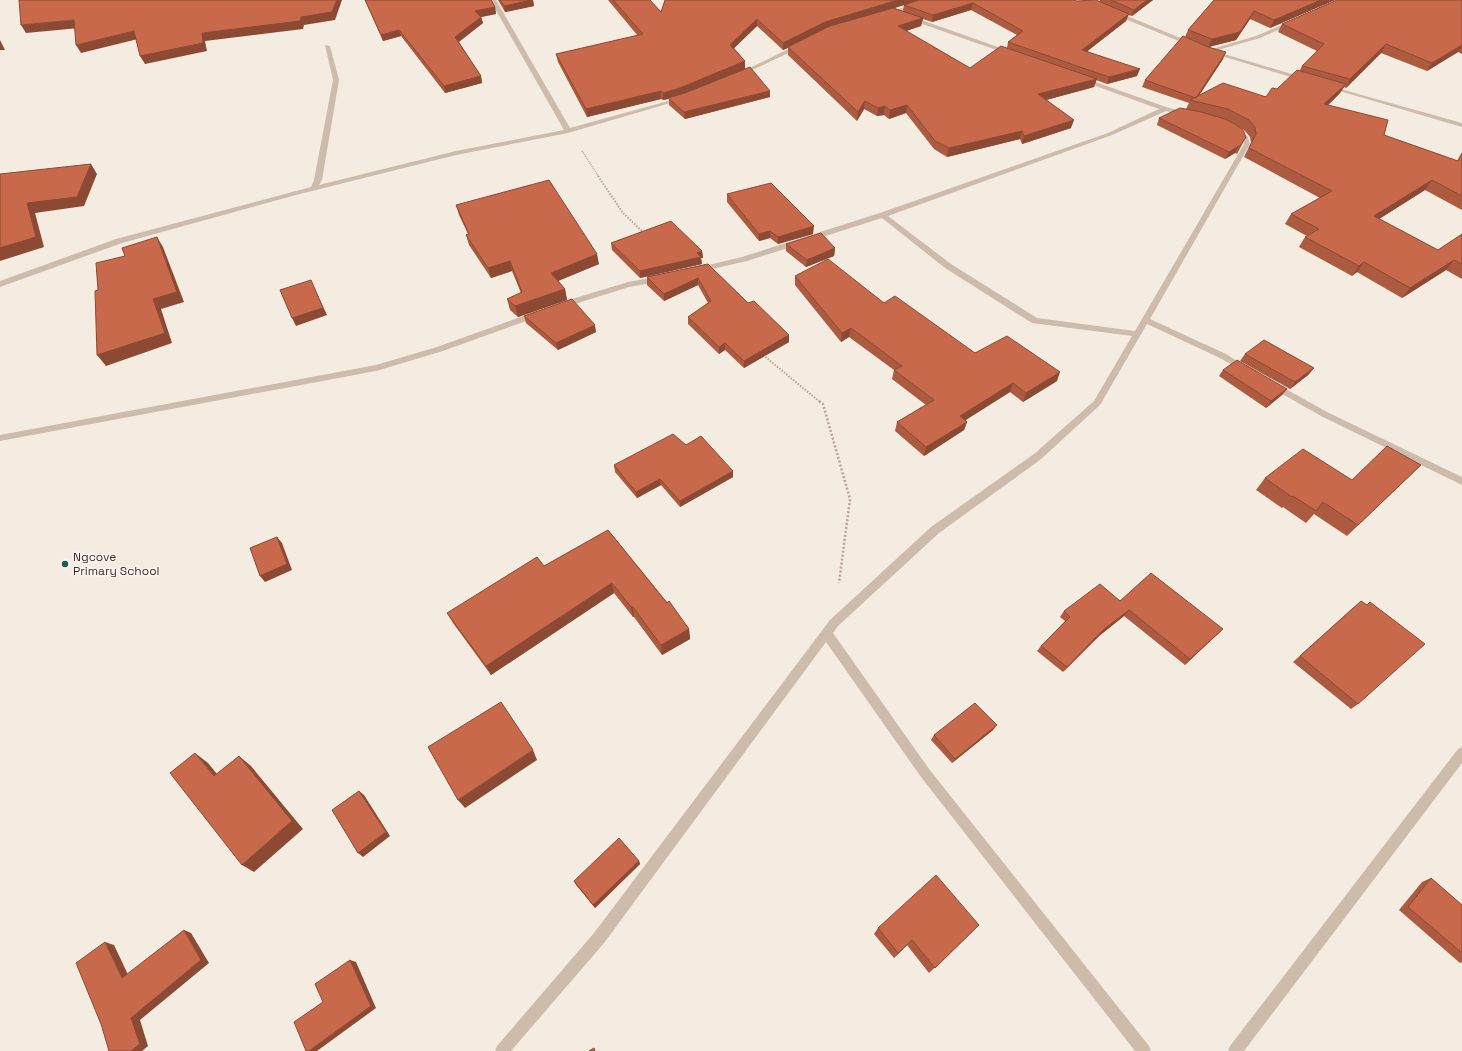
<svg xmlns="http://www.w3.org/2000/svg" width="1462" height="1051" viewBox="0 0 1462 1051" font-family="'Space Grotesk',sans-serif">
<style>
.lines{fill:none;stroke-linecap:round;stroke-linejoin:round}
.path-far2{stroke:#b9a596;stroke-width:1.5;stroke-dasharray:1 1;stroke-linecap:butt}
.path-far1{stroke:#b9a596;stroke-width:2;stroke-dasharray:1.5 1.5;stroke-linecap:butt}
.path{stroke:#b9a596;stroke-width:2.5;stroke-dasharray:2 2;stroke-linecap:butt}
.street{fill:#cdbbac;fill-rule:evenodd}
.wall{fill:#ac5a40;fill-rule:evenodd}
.shaded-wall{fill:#8c4a34}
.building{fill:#c8694b;stroke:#8c4a34}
.poi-dot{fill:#1f5a5e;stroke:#fbf5ee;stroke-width:1.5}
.labels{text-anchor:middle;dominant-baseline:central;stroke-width:3;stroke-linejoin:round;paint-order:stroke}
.poi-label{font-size:12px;fill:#3b302b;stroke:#fbf5ee;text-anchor:start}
</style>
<rect width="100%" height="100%" fill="#f4ebe1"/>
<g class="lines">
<path class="path-far2" d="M582 151 599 177"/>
<path class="path-far1" d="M598 176 623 213 644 233
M763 355 820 402"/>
<path class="path" d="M819 401 823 404 850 499 839 583"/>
<path class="street" d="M490 0H496L570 128 679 98 684 99 568 133 456 155 296 195 122 243 0 287V281L116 239 311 187 314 180 333 80 325 45 330 46 339 80 322 180 319 185 456 151 564 130Z
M925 0H934L889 15 884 14Z
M1115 11 1195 44 1196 45 1191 46 1113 14 1112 13Z
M910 16 1012 52 1013 53 1008 54 908 19 907 18Z
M1289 22 1294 23 1260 38 1214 51 1305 78V80H1301L1205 51 1256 36Z
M799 44 802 46 801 47 742 75 737 74Z
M1084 78 1166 107 1189 113 1186 115 1166 111 1112 135 888 216 951 264 1037 318 1135 331 1244 144 1243 139 1232 129 1237 128 1248 137 1250 144 1150 319 1226 354 1248 368 1244 371 1241 370 1220 358 1147 324 1100 405 1040 460 939 533 838 626 833 633 929 769 1149 1046 1151 1051H1135L921 777 826 642 604 943 511 1051H495L497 1046 594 933 830 620 931 527 1034 454 1094 401 1132 336 1032 323 945 268 882 218 747 261 699 272 695 270 696 268 742 257 880 213 1108 133 1159 109 1082 81V79Z
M1326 85 1462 123V127L1326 87Z
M660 276 663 277V281L629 287 562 308 558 305 559 303 628 282Z
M537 311 541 314 540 316 443 351 376 371 0 441V435L376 365 437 347Z
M1273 382 1327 412 1462 477V485L1321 416 1270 387 1269 385 1270 383Z
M1462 747V763L1244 1051H1228L1230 1046 1458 749Z"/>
</g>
<path class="wall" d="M365 0H491L495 7 496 14 481 17 483 23 459 42 481 76 482 83 445 93 401 36 383 41Z
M498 0H533L534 6 505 12Z
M608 0H650L661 12 665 0 1076 1H1100V0H1153L1132 16 1128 15 1126 21 1087 51 1137 76 1107 84 1096 80 1094 87 1046 100 1071 128 1022 144 1020 139 947 157 934 149 906 113 889 119 884 115 877 116 864 109 857 121 788 55V48L783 50 757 26 734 48 745 61V69L770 91V97L685 119 669 105V99L663 100 661 99 587 117 558 62 556 54 638 36ZM904 5 903 11 894 8ZM971 10 1017 35 1008 42 1007 48 970 68 906 31 921 26 923 19 932 22Z
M1214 0H1335L1270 28 1250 19 1236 40 1209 47 1223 59 1199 96 1266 97 1277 89 1300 70 1302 66 1317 51 1278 32 1282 24 1462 0V54L1458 52 1427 71 1381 53 1346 88 1344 87 1340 93 1328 105 1384 135 1457 161 1462 152V210L1425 190 1379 219 1438 250 1462 234V279L1446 270 1402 298 1357 272 1352 276 1299 247 1305 237 1307 236 1285 224 1291 214 1320 198 1244 157 1251 143 1250 137 1244 130 1239 127 1246 137 1237 154 1235 153 1225 159 1157 125 1159 118 1186 109 1189 103 1142 87 1145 80 1185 37 1188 30Z
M727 194 813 234 778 244 770 238 759 241 727 202Z
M456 205 599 264 558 281 565 289 567 300 518 317 510 310 507 299 521 293 512 271 491 278 469 245 466 235 468 234 459 215Z
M611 243 702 251 703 258H701L702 264 640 278 612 250Z
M786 244 835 248 834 256 806 267 786 251Z
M708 264 748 303 789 335V342L744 368 725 350 719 354 688 324V317L708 303 698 285 664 301 647 285V277Z
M795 276 884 303 975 353 1057 381 1023 402 1010 392 965 420 967 422 964 430 924 456 895 431 897 422 926 405 892 379 894 370 849 337 841 342 795 285Z
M524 316 596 332 558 350 526 323Z
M1245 354 1314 368 1308 375 1290 389 1240 361Z
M1223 370 1287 389 1282 395 1266 408 1219 376Z
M686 445 733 471V477L680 507 661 485 637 498 615 472 614 465Z
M1421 465 1347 536 1314 514 1306 523 1283 507 1282 508 1256 490 1265 478 1352 480Z
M608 530 689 629 690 639 662 655 634 617H633L614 593 491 675 453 623 447 613 544 566Z
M1120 601 1223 629 1185 665 1124 616 1099 636 1063 672 1037 651 1041 646 1065 621 1060 617 1064 611Z
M1354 607 1358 704 1351 709 1293 662Z
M993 730 952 763 931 740 934 735Z
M639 861 640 864 595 908 576 885 574 881Z
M1431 878 1462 905V962L1460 963 1399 910 1422 882Z
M979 925 929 973 907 945 894 958 874 934 878 928Z"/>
<path class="shaded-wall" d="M337 0H342L335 20 304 25 303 29 205 41 207 51 145 64 140 56 202 33 301 17Z
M533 0 534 6 505 12 504 6Z
M898 0H920L825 30 783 50V43L825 22Z
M1147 0H1153L1132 16 1134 10Z
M1321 0H1335L1270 28 1274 20Z
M973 3 971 10 932 22 933 15Z
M495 7 496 14 481 17 483 23 457 43 455 37 475 11Z
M1254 11 1250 19 1236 40 1208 47 1212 39Z
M1129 14 1126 21 1080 57 1082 50Z
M923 18 921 26 897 34 898 26Z
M757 19V26L730 52V45Z
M74 20 79 28 26 33 21 25Z
M399 30 401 36 383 41 381 35Z
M134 31 138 39 81 53 76 45Z
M0 40 5 50H0Z
M1386 44 1381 53 1346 88 1350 79Z
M1462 45V47L1458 52 1427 71 1432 63Z
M1226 52 1223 59 1195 101 1196 98Z
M745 61V69L681 96 663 100V93Z
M1140 69 1137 76 1107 84 1109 77Z
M481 76 482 83 445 93 444 86Z
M1097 79 1094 87 1035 103 1038 94Z
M1346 84 1340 93 1319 114 1324 104Z
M661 91V99L587 117 586 109Z
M770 91V97L685 119 684 112Z
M865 101 864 109 857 121 858 112Z
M907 105 906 113 889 119 890 110Z
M885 106 884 115 877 116 878 108Z
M1074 120 1071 128 1022 144 1024 136Z
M1022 131 1020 139 947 157 949 148Z
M1239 146 1235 153 1225 159 1229 152Z
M91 164 97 174 84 206 35 213 44 247 0 261V248L27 203Z
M1432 180 1425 190 1368 226 1374 216Z
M814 226 813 234 778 244V237Z
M770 231V238L759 241V234Z
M157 237 163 247 184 302 161 309 172 343 106 366 97 355 153 299Z
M835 248 834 256 806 267 807 260Z
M702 251 703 258H701L702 264 640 278V271Z
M597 254 599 264 553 283 551 273Z
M1454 260 1446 270 1402 298 1410 288Z
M510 261 512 271 491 278 488 268Z
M1364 262 1357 272 1352 276 1359 266Z
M698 278V285L664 301V294Z
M314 287 327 315 296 326 292 318Z
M565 289 567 300 518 317 515 306Z
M595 325 596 332 558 350 556 343Z
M851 328 849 337 841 342 842 333Z
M789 335V342L744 368V361Z
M725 343V350L719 354V347Z
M1314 368 1308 375 1290 389 1295 382Z
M1060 372 1057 381 1023 402 1026 393Z
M1013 383 1010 392 958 425 960 416Z
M1287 389 1282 395 1266 408 1271 401Z
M967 422 964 430 924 456 926 447Z
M733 471V477L680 507V501Z
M660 479 661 485 637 498 636 492Z
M277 537 282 543 292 570 265 582 260 576Z
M612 583 614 593 491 675 486 666Z
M631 607H633L634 617H633Z
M1129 610 1124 616 1099 636 1063 672 1067 667 1103 630Z
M689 629 690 639 662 655 661 645Z
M1223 629 1217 634 1185 665 1190 659Z
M997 725 993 730 952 763 955 759Z
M533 750 537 760 465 808 458 800Z
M195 753 208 763 226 785 214 776Z
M239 756 251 766 303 829 254 872 242 865Z
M359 791 364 795 390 836 363 857 358 853Z
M639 861 640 864 595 908 593 905Z
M184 930 191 933 209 963 140 1020 148 1046 142 1051H131V1018Z
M912 940 894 958 898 953Z
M105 942 114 945 131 981 122 978Z
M350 960 356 962 376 1008 317 1051H309Z"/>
<path class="building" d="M19 0H337L332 12 301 17 300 21 202 33 203 43 140 56 134 31 76 45 74 20 21 25Z
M365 0H491L495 7 475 11 481 17 455 37 481 76 444 86 399 30 381 35Z
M500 0H532L504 6Z
M613 0H650L661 12 665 0H898L825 22 783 43 757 19 730 45 745 61 680 88 663 93 661 91 586 109 556 54 643 34Z
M919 0H1075L1076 1 1096 0 1129 14 1082 50 1140 69 1109 77 1008 42 1023 31 973 3 933 15 904 5Z
M1111 0H1147L1134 10Z
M1214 0H1321L1274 20 1254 11 1240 32 1212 39 1188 30Z
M1337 0H1462V45L1432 63 1386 44 1350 79 1302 66 1324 44 1282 24Z
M893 8 923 18 898 26 970 68 1001 46 1097 79 1038 94 1074 120 1024 136 1022 131 949 148 935 141 907 105 890 110 885 106 878 108 865 101 858 112 788 47 830 26Z
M1183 36 1208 47 1226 52 1196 98 1145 80Z
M750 67 770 91 684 112 668 98 685 93Z
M1297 70 1346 84 1324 104 1388 120 1384 135 1458 161 1462 154V196L1432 180 1374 216 1438 250 1462 234V264L1454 260 1410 288 1364 262 1359 266 1305 237 1319 229 1291 214 1332 191 1249 148 1256 134 1255 127 1249 120 1228 109 1190 100 1223 83 1266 97 1272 88 1277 89Z
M1180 108 1201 112 1225 119 1235 124 1243 130 1246 137 1240 146H1239L1229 152 1159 118Z
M91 164 77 197 27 203 36 237 0 248V174Z
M549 180 597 254 551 273 565 289 515 306 507 299 522 292 510 261 488 268 466 235 469 234 456 205Z
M771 183 814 226 778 237 770 231 759 234 727 194Z
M671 221 702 251 697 253 701 257 640 271 611 243Z
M821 233 835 248 807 260 786 244Z
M157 237 177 292 153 299 165 333 97 355 95 291 98 290 96 263 125 256 122 248Z
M828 259 884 303 895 296 975 353 1007 336 1060 372 1026 393 1013 383 960 416 967 422 926 447 897 422 934 400 894 370 902 366 851 328 842 333 795 276Z
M708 264 748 303 754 301 789 335 744 361 725 343 719 347 688 317 711 301 698 278 664 294 647 277Z
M311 280 323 308 292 318 280 290Z
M572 299 595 325 556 343 524 316Z
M1264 340 1314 368 1295 382 1245 354Z
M1237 360 1287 389 1271 401 1223 370Z
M673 434 686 445 701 436 733 471 680 501 660 479 636 492 614 465Z
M1387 446 1421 465 1358 525 1323 502 1316 511 1293 496 1292 497 1265 478 1303 449 1352 480Z
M608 530 667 603 669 601 689 629 661 645 633 607H631L612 583 486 666 447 613 537 557 544 566Z
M277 537 287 564 260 576 250 548Z
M1151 573 1223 629 1190 659 1129 610 1103 630 1067 667 1041 646 1070 617 1064 611 1100 584 1120 601Z
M1361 601 1367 605 1370 602 1425 644 1358 704 1300 656Z
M501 702 533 750 458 800 428 747Z
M975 703 997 725 955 759 934 735Z
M195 753 214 776 239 756 292 821 242 865 170 773Z
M359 791 386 832 358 853 332 810Z
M619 838 639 861 593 905 574 881Z
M936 875 979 925 935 968 912 940 898 953 878 928Z
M1431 878 1462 905V953L1408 907Z
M184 930 201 960 131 1018 140 1044 131 1051H109L101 1024 76 963 105 942 122 978Z
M350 960 371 1006 309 1051H306L294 1022 323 1002 315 984Z
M594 1048 595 1051H589Z"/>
<circle class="poi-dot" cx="65" cy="564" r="4"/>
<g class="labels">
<g class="poi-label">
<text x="73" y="557">Ngcove<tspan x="73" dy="14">Primary School</tspan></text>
</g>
</g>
</svg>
